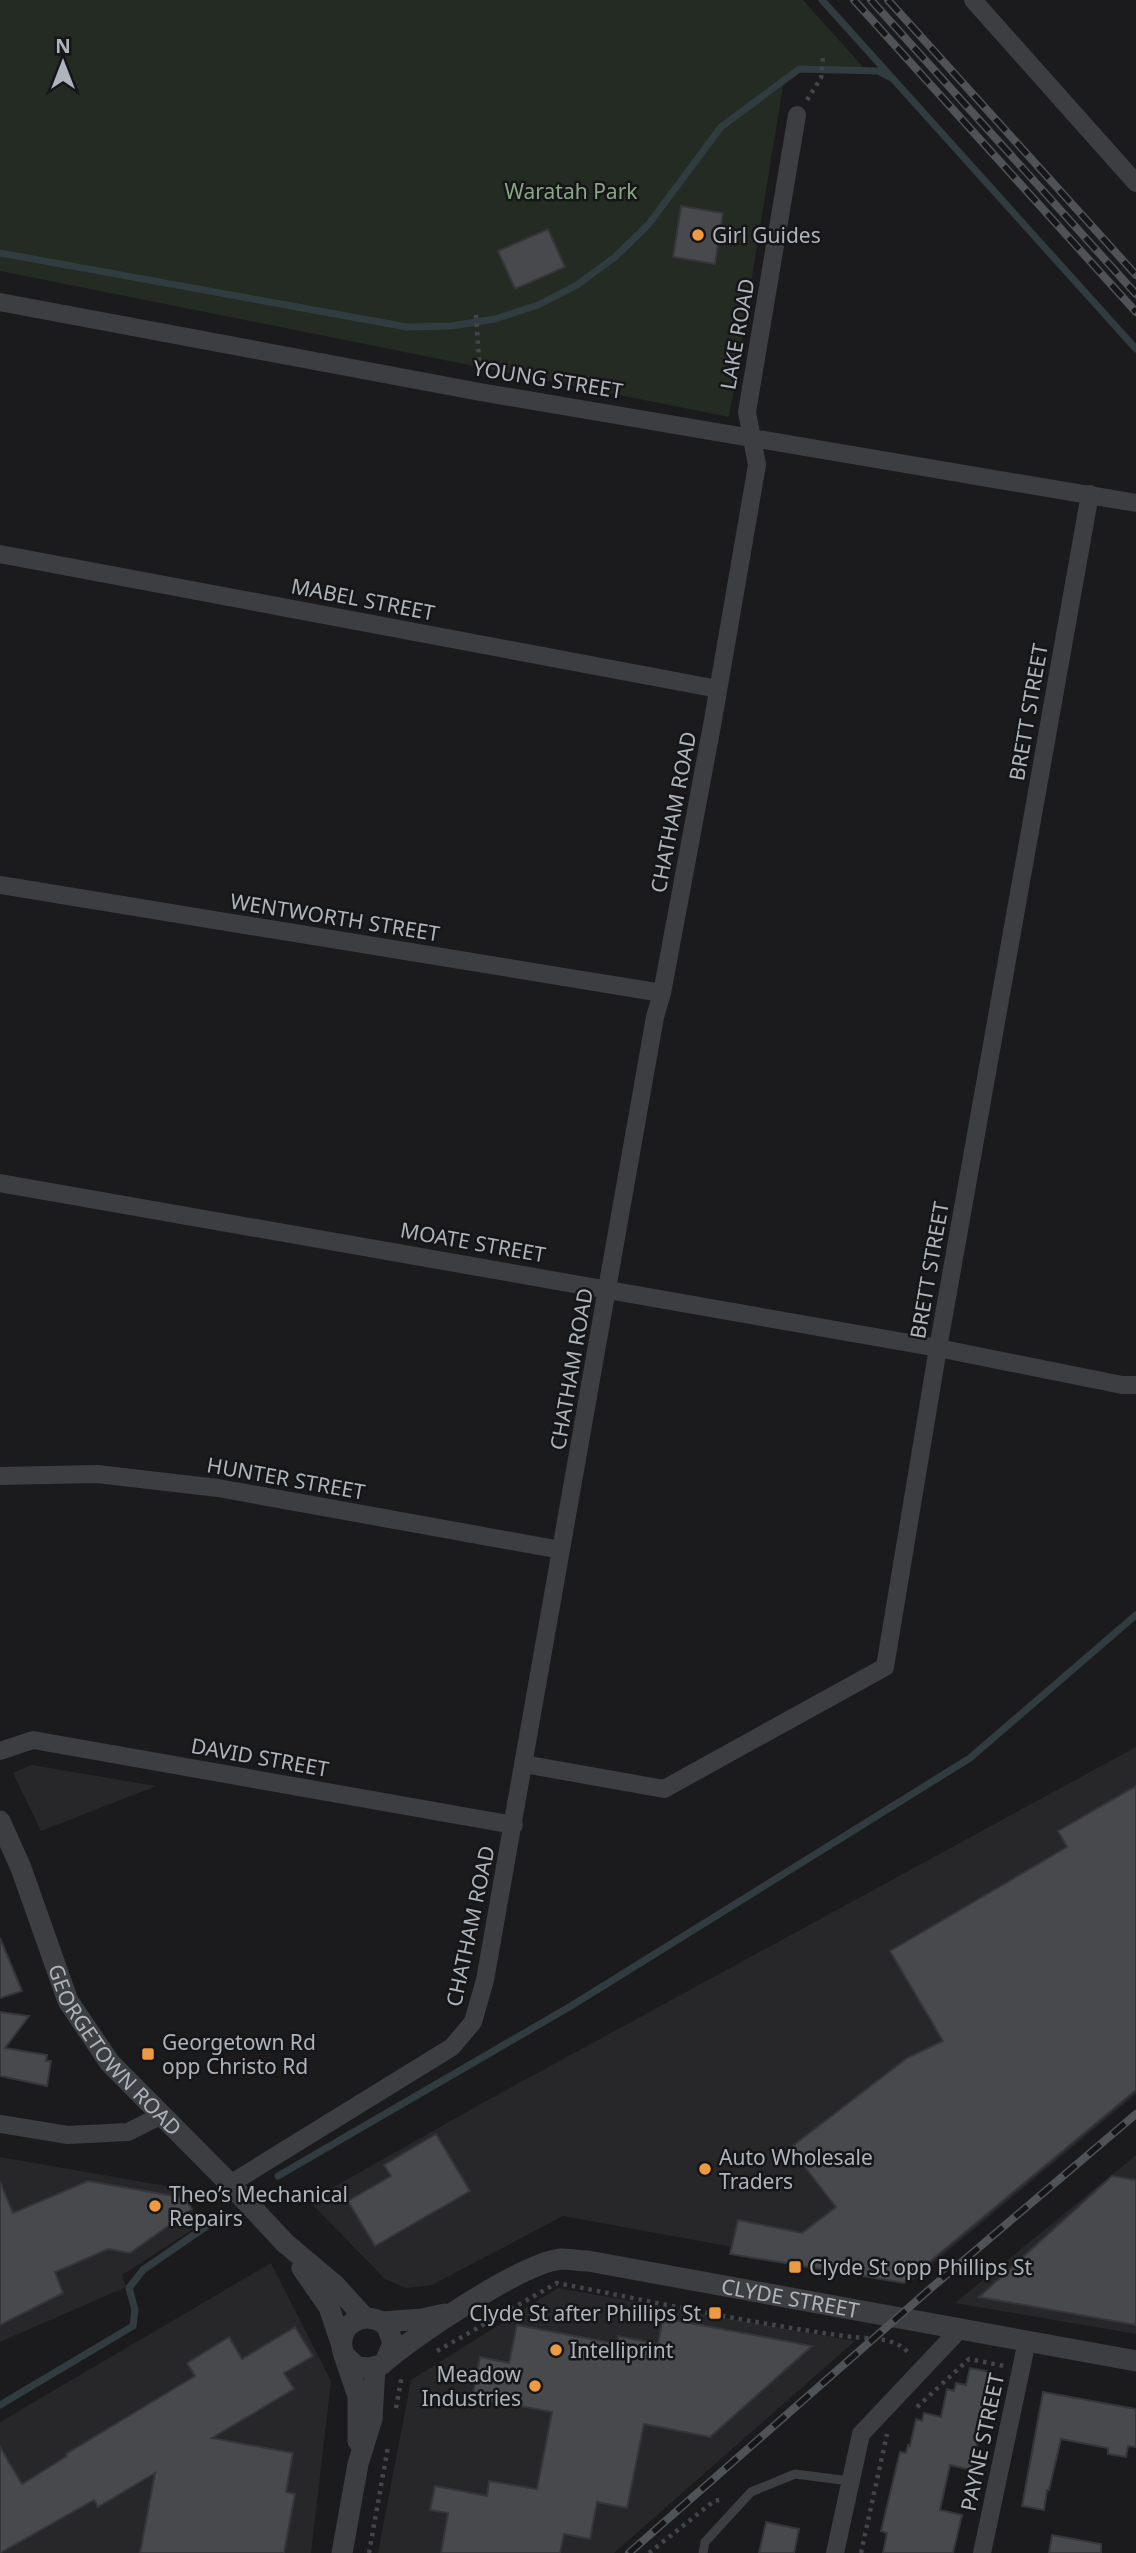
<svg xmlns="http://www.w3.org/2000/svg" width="1136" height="2553" viewBox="0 0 1136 2553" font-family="'Noto Sans',sans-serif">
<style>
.built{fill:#27272a}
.green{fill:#232b23}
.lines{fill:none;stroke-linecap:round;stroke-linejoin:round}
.stream{stroke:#313c41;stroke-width:7}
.building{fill:#48494d;stroke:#353639;stroke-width:2}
.path{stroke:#424549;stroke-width:4.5;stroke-dasharray:3.5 5;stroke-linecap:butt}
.service{stroke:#3c3e42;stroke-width:9}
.minor{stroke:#3c3e42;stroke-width:18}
.tertiary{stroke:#3c3e42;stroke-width:21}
.rail-casing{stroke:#4f5257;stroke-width:8}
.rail{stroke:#161618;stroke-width:5;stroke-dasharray:16;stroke-linecap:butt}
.poi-dot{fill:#ee9a42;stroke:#161618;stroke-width:2.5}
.labels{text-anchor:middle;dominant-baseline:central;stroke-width:5;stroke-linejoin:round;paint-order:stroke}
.park-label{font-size:21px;fill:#89a686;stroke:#161618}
.poi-label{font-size:21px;fill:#aeb4bc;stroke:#161618;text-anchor:start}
.street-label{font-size:21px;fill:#aeb4bc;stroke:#161618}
</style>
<rect width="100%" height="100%" fill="#1b1b1d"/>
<path class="built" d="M1136 1747V2094L913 2280 563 2216 432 2285 406 2288 385 2279 309 2201 486 2101Z
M31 1765H32L156 1786 41 1831 13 1773Z
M1136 2155V2334L955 2303Z
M0 2157 177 2188 201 2224 122 2275 126 2287 0 2342Z
M271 2263 331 2381 311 2553H0V2422Z
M558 2288 855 2341 614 2553H378L411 2380Z"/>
<path class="green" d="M0 0H803L864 68 785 74 729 417 0 271Z"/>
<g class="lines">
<path class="stream" d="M822 0 1136 349
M0 253 407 327 451 326 495 319 538 305 577 285 615 257 648 225 721 127 799 69 878 71 893 79
M278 2176 571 2006 970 1758 1136 1615
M0 2405 133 2326 135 2310 129 2288 143 2270 214 2221"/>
</g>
<path class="building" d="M681 206 723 213 715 264 673 257Z
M548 229 565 267 515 289 498 251Z
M1136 1786V2090L904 2283 730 2254 738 2220 802 2233 836 2207 790 2148 907 2058 943 2041 890 1951 1067 1847 1058 1831Z
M0 1938 22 1991 0 1998Z
M0 2012 29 2016 5 2048 47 2055 46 2061H51L47 2086 0 2076Z
M436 2134 470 2191 375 2246 348 2201 391 2176 384 2165Z
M1112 2176 1136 2180V2325L979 2297Z
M88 2181 185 2198 192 2209 130 2253 108 2249 55 2272 63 2293 0 2325V2182L13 2213Z
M663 2318 812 2346 710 2437 644 2424 627 2508 597 2502 590 2539 564 2534 560 2553H441L448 2513 430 2510 435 2486 487 2496 489 2481 537 2489 552 2412 472 2397 480 2357 509 2363 517 2325 617 2344 618 2336 658 2344Z
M295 2327 313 2356 284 2373 294 2389 212 2438 293 2453 286 2492 295 2494 284 2553H140L155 2473 98 2507 94 2500 0 2553V2447L22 2484 67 2456 66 2454 195 2376 187 2363 229 2337 242 2359Z
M970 2368 991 2372 987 2390H990L989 2395H992L988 2416 984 2414 982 2421 971 2470 950 2465 940 2510 962 2515 953 2553H883L887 2533 881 2531 900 2452 906 2453 908 2445 910 2446 916 2419 922 2421 924 2413 941 2417 947 2389 954 2391 956 2383 966 2385Z
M1043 2392 1136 2409V2447L1128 2446 1126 2457 1108 2454V2448L1061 2439 1049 2490H1047L1044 2510 1022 2506Z
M766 2522 799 2529 794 2553H759Z
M1052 2535 1101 2544V2553H1049Z"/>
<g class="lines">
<path class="path" d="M807 100 821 78 823 56
M476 315 480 373
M437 2351 557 2283C655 2302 753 2324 852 2337 871 2339 900 2337 910 2356
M917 2407 969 2359 1004 2366
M396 2408 402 2375
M369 2553 388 2447
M649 2553 714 2501 724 2499
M861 2553 887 2434"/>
<path class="service" d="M703 2553 705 2542 751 2492 795 2474 850 2481"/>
<path class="minor" d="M973 0 1136 183
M0 302 480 392 1136 503
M0 554 718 689
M0 885 662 993
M0 1183 938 1348 1122 1385H1136
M0 1476 97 1474 218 1488 561 1550
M0 1751 33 1740 514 1825
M524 1764 664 1789 885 1667 938 1348 1090 494
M0 2124 68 2135 128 2132 160 2116
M230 2184 452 2047 473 2022 485 1980 655 1017 662 993 713 720 757 465 747 412 797 115
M835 2553 861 2434 960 2329
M982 2553 1027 2341"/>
<g class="tertiary">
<path id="s1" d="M0 1821 21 1868 68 2001 110 2063 230 2184 285 2243 335 2285 364 2317"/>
<path d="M302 2268 329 2307 341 2343"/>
<path d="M382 2322 422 2319 445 2314"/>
<path d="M344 2355 358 2396V2441"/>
<path id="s2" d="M386 2360 393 2343 387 2326C364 2306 333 2327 344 2355L357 2367 369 2368 381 2365C412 2337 522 2263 561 2259 570 2259 579 2261 588 2261L1136 2361"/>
<path d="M342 2553 358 2464 372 2419 375 2367"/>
</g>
<g class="rail-casing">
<path id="rail" d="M854 0 1136 312
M871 0 1136 294
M888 0 1136 275
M629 2553 930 2289 1136 2114"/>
</g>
<use href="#rail" class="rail"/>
</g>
<g class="poi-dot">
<circle cx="698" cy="235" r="7"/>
<rect x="141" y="2047" width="14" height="14" rx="3.5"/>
<circle cx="705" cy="2169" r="7"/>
<circle cx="155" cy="2206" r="7"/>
<rect x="788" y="2260" width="14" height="14" rx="3.5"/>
<rect x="708" y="2306" width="14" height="14" rx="3.5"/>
<circle cx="556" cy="2350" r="7"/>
<circle cx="535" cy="2386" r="7"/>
</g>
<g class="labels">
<g class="park-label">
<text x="571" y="191">Waratah Park</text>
</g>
<g class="poi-label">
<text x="712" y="235">Girl Guides</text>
<text x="162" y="2042">Georgetown Rd<tspan x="162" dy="24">opp Christo Rd</tspan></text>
<text x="719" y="2157">Auto Wholesale<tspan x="719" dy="24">Traders</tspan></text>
<text x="169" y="2194">Theo’s Mechanical<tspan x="169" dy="24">Repairs</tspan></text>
<text x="809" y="2267">Clyde St opp Phillips St</text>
<text x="701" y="2313" text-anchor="end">Clyde St after Phillips St</text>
<text x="570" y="2350">Intelliprint</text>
<text x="521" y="2374" text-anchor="end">Meadow<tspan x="521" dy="24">Industries</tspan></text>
</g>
<g class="street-label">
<text transform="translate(737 334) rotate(-80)">LAKE ROAD</text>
<text transform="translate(548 379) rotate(9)">YOUNG STREET</text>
<text transform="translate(363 599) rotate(11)">MABEL STREET</text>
<text transform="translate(1028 712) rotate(-80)">BRETT STREET</text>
<text transform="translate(673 812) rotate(-79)">CHATHAM ROAD</text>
<text transform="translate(335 917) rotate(9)">WENTWORTH STREET</text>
<text transform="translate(473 1242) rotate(10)">MOATE STREET</text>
<text transform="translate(929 1270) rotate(-80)">BRETT STREET</text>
<text transform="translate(571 1369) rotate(-80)">CHATHAM ROAD</text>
<text transform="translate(286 1478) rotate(10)">HUNTER STREET</text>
<text transform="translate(260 1757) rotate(10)">DAVID STREET</text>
<text transform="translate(470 1926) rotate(-78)">CHATHAM ROAD</text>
<text stroke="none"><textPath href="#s1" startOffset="259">GEORGETOWN ROAD</textPath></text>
<text stroke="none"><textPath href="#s2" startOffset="595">CLYDE STREET</textPath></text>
<text transform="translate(982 2442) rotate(-78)">PAYNE STREET</text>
</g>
</g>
<g transform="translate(63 63)" stroke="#161618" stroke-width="5" paint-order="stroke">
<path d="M0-5L12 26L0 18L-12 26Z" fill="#aeb4bc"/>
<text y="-10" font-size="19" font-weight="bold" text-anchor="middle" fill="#aeb4bc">N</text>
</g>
</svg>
